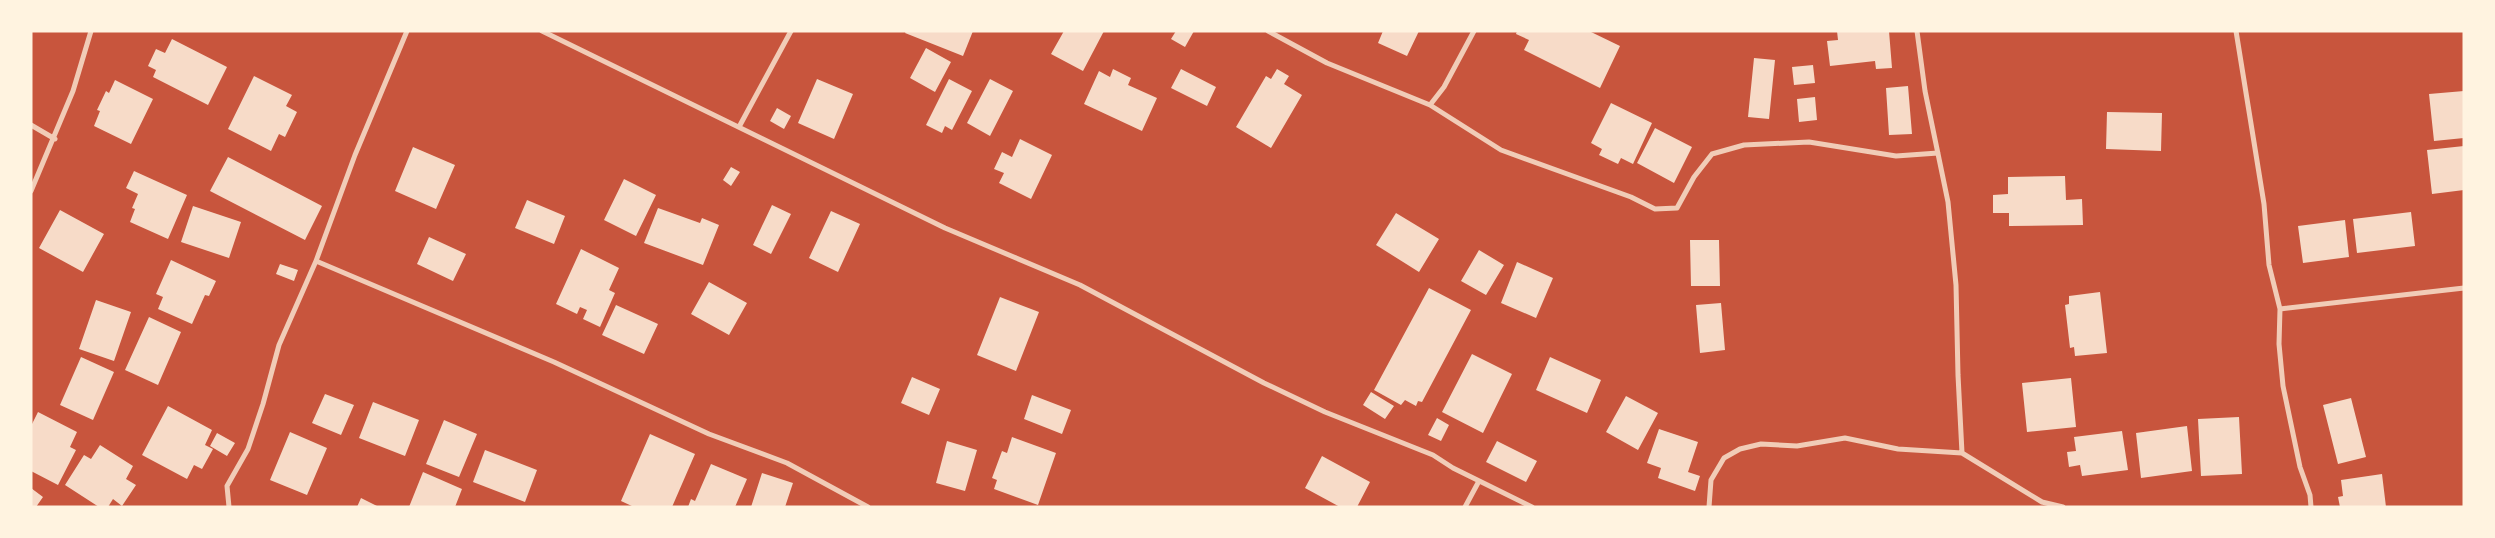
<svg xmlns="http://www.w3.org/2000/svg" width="2495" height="538" viewBox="0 0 2495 538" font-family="'Sofia Sans Condensed',sans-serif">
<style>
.building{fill:#f7dbc8}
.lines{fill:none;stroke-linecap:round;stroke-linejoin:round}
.minor{stroke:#f1ccb7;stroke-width:5}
</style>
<rect width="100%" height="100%" fill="#c8553d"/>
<path class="building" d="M906 31H973L963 56 905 33Z
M1064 31H1104L1083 71 1051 54Z
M1176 31H1194L1185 47 1171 39Z
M1383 31H1419L1407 56 1378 43Z
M1517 31H1589L1620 46 1600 88 1524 50 1529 40 1516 34Z
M1837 31H1889L1892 68 1876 69 1875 61 1830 66 1827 41 1838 40Z
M172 39 227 67 208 105 153 77 156 70 148 66 156 49 165 53Z
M926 48 951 62 935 92 910 78Z
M1754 58 1775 60 1769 119 1748 117Z
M1813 65 1815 83 1794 85 1792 67Z
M1113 69 1131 78 1128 85 1157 98 1142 131 1084 104 1099 71 1110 77Z
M1181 69 1216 87 1207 106 1171 88Z
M1277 69 1289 76 1284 84 1302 95 1271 148 1236 127 1266 76 1271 79Z
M254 76 292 95 286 106 297 112 285 137 279 134 271 151 228 129Z
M817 79 853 94 834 139 798 123Z
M949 79 972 91 952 130 945 126 942 133 926 125Z
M990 79 1013 91 990 136 967 123Z
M115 80 153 99 131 144 94 126 100 111 97 110 106 91 109 93Z
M1908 86 1912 134 1889 135 1886 88Z
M2464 91V138L2434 141 2429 94Z
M1815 97 1817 120 1799 122 1797 99Z
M1611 103 1652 123 1633 164 1621 158 1618 164 1599 155 1602 149 1591 143Z
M777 108 791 116 784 129 770 121Z
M2107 112 2162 113 2161 151 2106 149Z
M1655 128 1692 147 1674 183 1637 163Z
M1020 139 1052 155 1031 199 999 183 1004 173 994 169 1002 152 1012 157Z
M2464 146V190L2432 194 2427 150Z
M413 147 455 165 436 209 395 191Z
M228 157 322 206 305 240 210 191Z
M731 167 740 172 731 186 723 180Z
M134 171 187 195 168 239 130 222 135 209 132 208 138 194 126 188Z
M2065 176 2066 200 2082 199 2083 225 2009 226V213H1993V195L2008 194V177Z
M624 179 656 195 636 236 604 220Z
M527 200 565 216 554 244 515 228Z
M772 205 791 214 771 254 753 245Z
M193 206 241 222 229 258 181 242Z
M658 208 700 223 702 218 719 225 703 265 644 243Z
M60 210 104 234 83 272 39 248Z
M831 211 860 224 838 272 809 258Z
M2411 212 2415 246 2357 253 2353 219Z
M1396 213 1439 239 1419 272 1376 245Z
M2345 220 2349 257 2303 263 2298 226Z
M429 237 466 254 453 281 417 264Z
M1690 240H1719L1720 286H1691Z
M581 249 619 268 609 290 615 293 600 327 583 319 587 310 580 307 577 314 556 304Z
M1479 250 1504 265 1486 295 1461 281Z
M171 260 216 281 209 296 205 295 192 324 158 309 163 297 156 294Z
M1517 262 1553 278 1536 318 1501 303Z
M280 264 298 270 294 281 276 274Z
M709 282 747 303 729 335 691 314Z
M1429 288 1471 310 1422 402 1418 401 1416 406 1405 400 1401 405 1374 390Z
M2100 292 2107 353 2075 356 2074 347 2070 348 2065 305 2069 304V296Z
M1000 297 1039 312 1016 371 977 355Z
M96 300 131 312 114 361 79 349Z
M1721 303 1725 350 1700 353 1696 305Z
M616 305 658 324 644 354 602 335Z
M149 317 181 332 158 385 125 370Z
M1472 354 1512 374 1483 433 1442 412Z
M81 357 114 372 93 420 60 405Z
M1550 357 1601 380 1587 413 1536 390Z
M912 377 940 389 929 415 901 403Z
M2071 378 2076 427 2027 432 2022 383Z
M1371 392 1394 406 1385 419 1363 405Z
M325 394 354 405 341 435 312 423Z
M1032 395 1071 410 1062 434 1024 419Z
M1626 396 1658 413 1638 450 1606 432Z
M2351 398 2366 457 2338 464 2323 405Z
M373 402 419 420 405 456 359 438Z
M168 406 212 430 205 445 213 449 202 469 194 465 187 479 142 455Z
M38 412 77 432 70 447 76 450 58 485 31 471V426Z
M2239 417 2242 474 2201 476 2198 419Z
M1437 418 1449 425 1441 441 1428 435Z
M444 420 477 434 459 477 426 464Z
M2187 426 2192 471 2141 478 2136 433Z
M1659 429 1698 442 1688 472 1700 476 1695 491 1658 478 1661 468 1647 463Z
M2122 431 2128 470 2082 476 2080 465 2069 467 2067 452 2076 451 2074 437Z
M290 432 327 448 307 495 270 480Z
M217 433 235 443 227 456 210 446Z
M650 434 695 454 672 507H634L621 501Z
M1012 437 1056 453 1038 505 994 489 997 480 992 478 1002 451 1007 453Z
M947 441 977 450 965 491 936 483Z
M1497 441 1537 461 1526 482 1486 462Z
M100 445 133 466 126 479 136 485 122 506 113 499 108 507H99L65 485 84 455 91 459Z
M485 450 537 470 525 502 473 482Z
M1322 456 1370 482 1357 507H1340L1305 488Z
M711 464 747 479 735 507H688L691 499 695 501Z
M423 472 462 489 455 507H409Z
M762 473 793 483 785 507H751Z
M2382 474 2386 507H2340L2338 497 2343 496 2341 480Z
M31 488 43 497 36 507H31Z
M361 498 379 507H357Z"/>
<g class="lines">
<path class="minor" d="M542 31 945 228 1080 285 1264 383 1325 412 1433 455 1453 468 1532 507
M1268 31 1327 63 1430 105 1501 150 1631 197 1655 209 1677 208 1694 177 1712 154 1744 145 1809 142 1896 156 1938 153
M1917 31 1925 91 1948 202 1956 285 1958 375 1962 453
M2236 31 2264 204 2269 265 2280 309 2279 344 2283 386 2300 467 2310 495 2311 507
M1430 105 1444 87 1474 31
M31 125 55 139
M739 127 791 31
M31 191 73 91 91 31
M316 261 554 362 709 434 787 463 868 507
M2280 309 2464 288
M229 507 227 486 248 449 263 404 279 345 316 261 355 155 407 31
M1465 507 1479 481
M1709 507 1711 480 1724 458 1740 449 1761 444 1797 446 1845 438 1898 449 1962 453 2042 502 2063 507"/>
</g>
<rect width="2495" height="538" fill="none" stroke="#fff3e0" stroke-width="65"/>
</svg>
